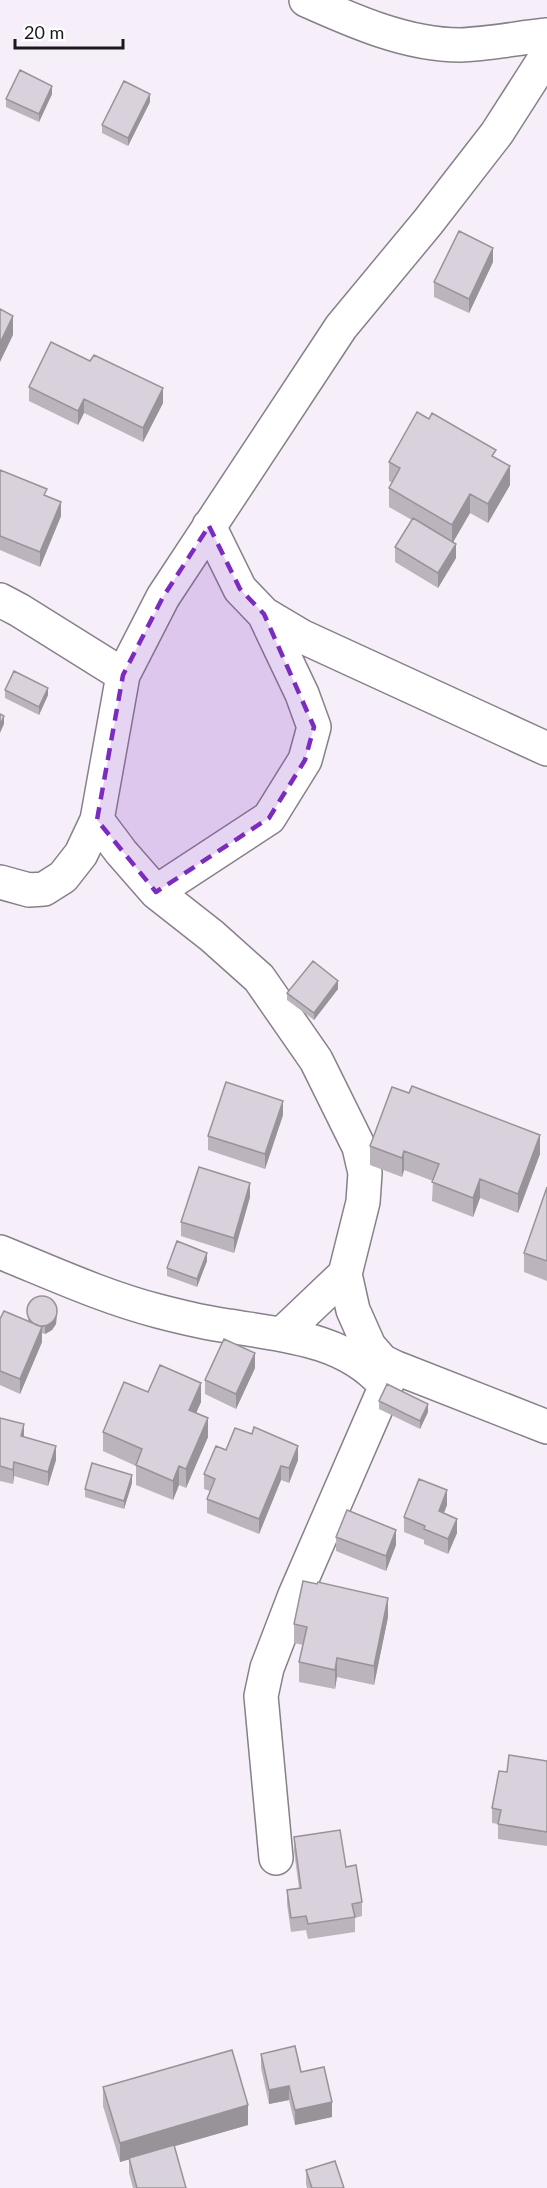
<svg xmlns="http://www.w3.org/2000/svg" width="547" height="2188" viewBox="0 0 547 2188" font-family="Lato,sans-serif">
<style>
.lines{fill:none;stroke-linecap:round;stroke-linejoin:round}
.minor-casing{stroke:#878089;stroke-width:36}
.minor{stroke:#fff;stroke-width:33}
.wall{fill:#bbb4bc}
.shaded-wall{fill:#989299}
.building{fill:#d9d1db;stroke:#989299;stroke-width:1.5}
.marked{fill:#7b2cbf;fill-opacity:0.2;stroke:#7b2cbf;stroke-width:4.5;stroke-dasharray:12 8;stroke-linejoin:round}
</style>
<rect width="100%" height="100%" fill="#f6eef8"/>
<g class="lines">
<g class="minor-casing">
<path id="minor" d="M306 0C353 21 407 45 460 45 488 44 518 38 547 35
M209 526 240 589 264 614 301 636 547 749
M0 600 19 610 123 675
M97 820 121 852 156 892 212 936 259 978 316 1060 359 1147 365 1173 363 1202 345 1274 353 1310 369 1346 382 1361 394 1367 547 1427
M0 882 29 890 44 889 63 877 81 854 97 820 123 675 163 597 341 327 428 222 497 133 547 55
M156 892 269 818 305 760 314 727 302 694 264 614
M0 1252C52 1273 104 1297 158 1311 181 1317 205 1323 229 1326 283 1335 344 1339 383 1383
M283 1333 345 1274
M276 1858 261 1696 267 1668 295 1595 394 1367"/>
</g>
<use href="#minor" class="minor"/>
</g>
<path class="wall" d="M52 94 39 122 6 107V99Z
M150 102 128 146 102 133V125Z
M493 262 469 313 434 297V282Z
M29 387 163 403 143 442 84 413 78 425 29 401Z
M496 458 510 485 488 523 470 513 453 542 456 558 438 588 395 562V547L412 520 389 507V488L392 483 389 481V462Z
M0 470 47 496 61 516 40 567 0 550Z
M5 690 48 695 39 715 5 698Z
M338 989 314 1020 287 1000V993Z
M283 1115 265 1169 208 1150V1136Z
M370 1146 540 1154 518 1213 480 1198 473 1217 432 1201 433 1181 404 1170 402 1177 370 1165Z
M547 1187V1281L524 1272V1253Z
M250 1197 234 1253 181 1236V1222Z
M207 1261 197 1287 167 1276V1268Z
M28 1313 57 1316 56 1324 52 1330 45 1334 42 1333V1342L20 1394 0 1385V1319L28 1321Z
M255 1368 236 1409 205 1394V1380Z
M148 1392 201 1402 196 1413 208 1437 186 1488 179 1485 173 1500 136 1485V1466L103 1451V1432Z
M379 1401 428 1412 420 1429 379 1409Z
M0 1418 24 1437 56 1460 48 1486 14 1476 13 1484 0 1481Z
M252 1434 298 1460 289 1483 281 1480 259 1534 207 1513V1499L210 1491 204 1489V1474L226 1450Z
M132 1483 124 1509 85 1497V1489Z
M447 1505 444 1513 457 1533 448 1554 424 1544V1540L404 1532V1517Z
M336 1537 396 1545 386 1571 336 1551Z
M388 1617 374 1685 337 1677 335 1689 299 1682V1662L303 1645 294 1643V1624Z
M547 1761V1846L498 1839V1824L492 1823V1808L507 1772Z
M294 1837 346 1867 362 1902V1916L355 1918V1932L308 1939 306 1930 291 1932 287 1904V1890L299 1888 294 1851Z
M261 2054 301 2072 332 2117 295 2125 289 2100 269 2104 261 2068Z
M103 2087 248 2125 174 2146 186 2188H133L129 2173V2159L120 2162 103 2106Z
M306 2170 344 2188H307L306 2184Z"/>
<path class="shaded-wall" d="M52 86V94L39 122V114Z
M150 94V102L128 146V138Z
M493 248V262L469 313V299Z
M13 316V335L0 362V343Z
M163 388V403L143 442V428Z
M84 399V413L78 425V411Z
M510 466V485L488 523V504Z
M470 494V513L452 544V525Z
M61 502V516L40 567V552Z
M456 544V558L438 588V573Z
M48 688V695L39 715V707Z
M4 716V724L0 733V725Z
M338 981V989L314 1020V1013Z
M283 1101V1115L265 1169V1154Z
M540 1135V1154L518 1213V1194Z
M404 1151V1170L402 1177V1158Z
M480 1179V1198L473 1217V1198Z
M250 1183V1197L234 1253V1238Z
M207 1253V1261L197 1287V1279Z
M57 1308 56 1324 52 1330 45 1334V1326Z
M42 1327V1342L20 1394V1379Z
M255 1353V1368L236 1409V1394Z
M201 1383V1402L189 1429V1410Z
M428 1404V1412L420 1429V1421Z
M208 1418V1437L186 1488V1469Z
M24 1424V1439L21 1436Z
M56 1446V1460L48 1486V1472Z
M298 1446V1460L289 1483V1468Z
M14 1462V1476L13 1484V1470Z
M179 1466V1485L173 1500V1481Z
M281 1466V1480L259 1534V1519Z
M132 1475V1483L124 1509V1501Z
M447 1490V1505L439 1525V1511Z
M457 1519V1533L448 1554V1539Z
M396 1530V1545L386 1571V1556Z
M388 1598V1617L374 1685V1666Z
M337 1658V1677L335 1689V1670Z
M289 2086V2100L269 2104V2090Z
M332 2102V2117L295 2125V2110Z
M248 2105V2125L120 2162V2143Z"/>
<path class="building" d="M20 70 52 86 39 114 6 99Z
M124 81 150 94 128 138 102 125Z
M459 231 493 248 469 299 434 282Z
M0 309 13 316 0 343Z
M51 342 90 361 94 355 163 388 143 428 84 399 78 411 29 387Z
M417 412 429 419 432 413 496 450 492 456 510 466 488 504 470 494 452 525 389 488 400 468 389 462Z
M0 470 47 489 44 495 61 502 40 552 0 536Z
M413 518 456 544 438 573 395 547Z
M14 671 48 688 39 707 5 690Z
M0 714 4 716 0 725Z
M313 961 338 981 314 1013 287 993Z
M226 1082 283 1101 265 1154 208 1136Z
M412 1086 540 1135 518 1194 480 1179 473 1198 432 1182 439 1164 404 1151 402 1158 370 1146 392 1087 409 1093Z
M199 1167 250 1183 234 1238 181 1222Z
M547 1187V1261L524 1253Z
M177 1241 207 1253 197 1279 167 1268Z
M27 1311a15 15 0 1 1 30 0a15 15 0 1 1-30 0Z
M4 1311 42 1327 20 1379 0 1371V1319Z
M224 1339 255 1353 236 1394 205 1380Z
M160 1365 201 1383 189 1410 208 1418 186 1469 179 1466 173 1481 136 1465 142 1449 103 1432 124 1382 148 1392Z
M387 1384 428 1404 420 1421 379 1401Z
M0 1418 24 1424 21 1436 56 1446 48 1472 14 1462 13 1470 0 1466Z
M254 1427 298 1446 289 1468 281 1466 259 1519 207 1499 215 1479 204 1474 216 1446 226 1450 235 1428 252 1434Z
M92 1463 132 1475 124 1501 85 1489Z
M419 1479 447 1490 439 1511 457 1519 448 1539 424 1529 425 1526 404 1517Z
M347 1510 396 1530 386 1556 336 1537Z
M303 1581 317 1584 318 1582 388 1598 374 1666 337 1658 335 1670 299 1662 307 1627 294 1624Z
M509 1755 547 1761V1832L498 1824 501 1810 492 1808 499 1771 507 1772Z
M340 1830 346 1867 356 1865 362 1902 352 1904 355 1917 308 1924 306 1916 291 1918 287 1890 301 1888 294 1837Z
M295 2046 301 2072 324 2067 332 2102 295 2110 289 2086 269 2090 261 2054Z
M232 2050 248 2105 120 2143 103 2087Z
M174 2145 186 2188H137L129 2158Z
M335 2161 344 2188H312L306 2170Z"/>
<path class="marked" d="M209 526 240 589 264 614 314 727 305 760 269 818 156 892 97 820 123 675 163 597Z"/>
<path d="M15 39v9h108v-9" fill="none" stroke="#1b191c" stroke-width="3"/>
<text x="24" y="39" font-size="18" fill="#1b191c" stroke="#fefefe" stroke-width="4.5" paint-order="stroke">20 m</text>
</svg>
